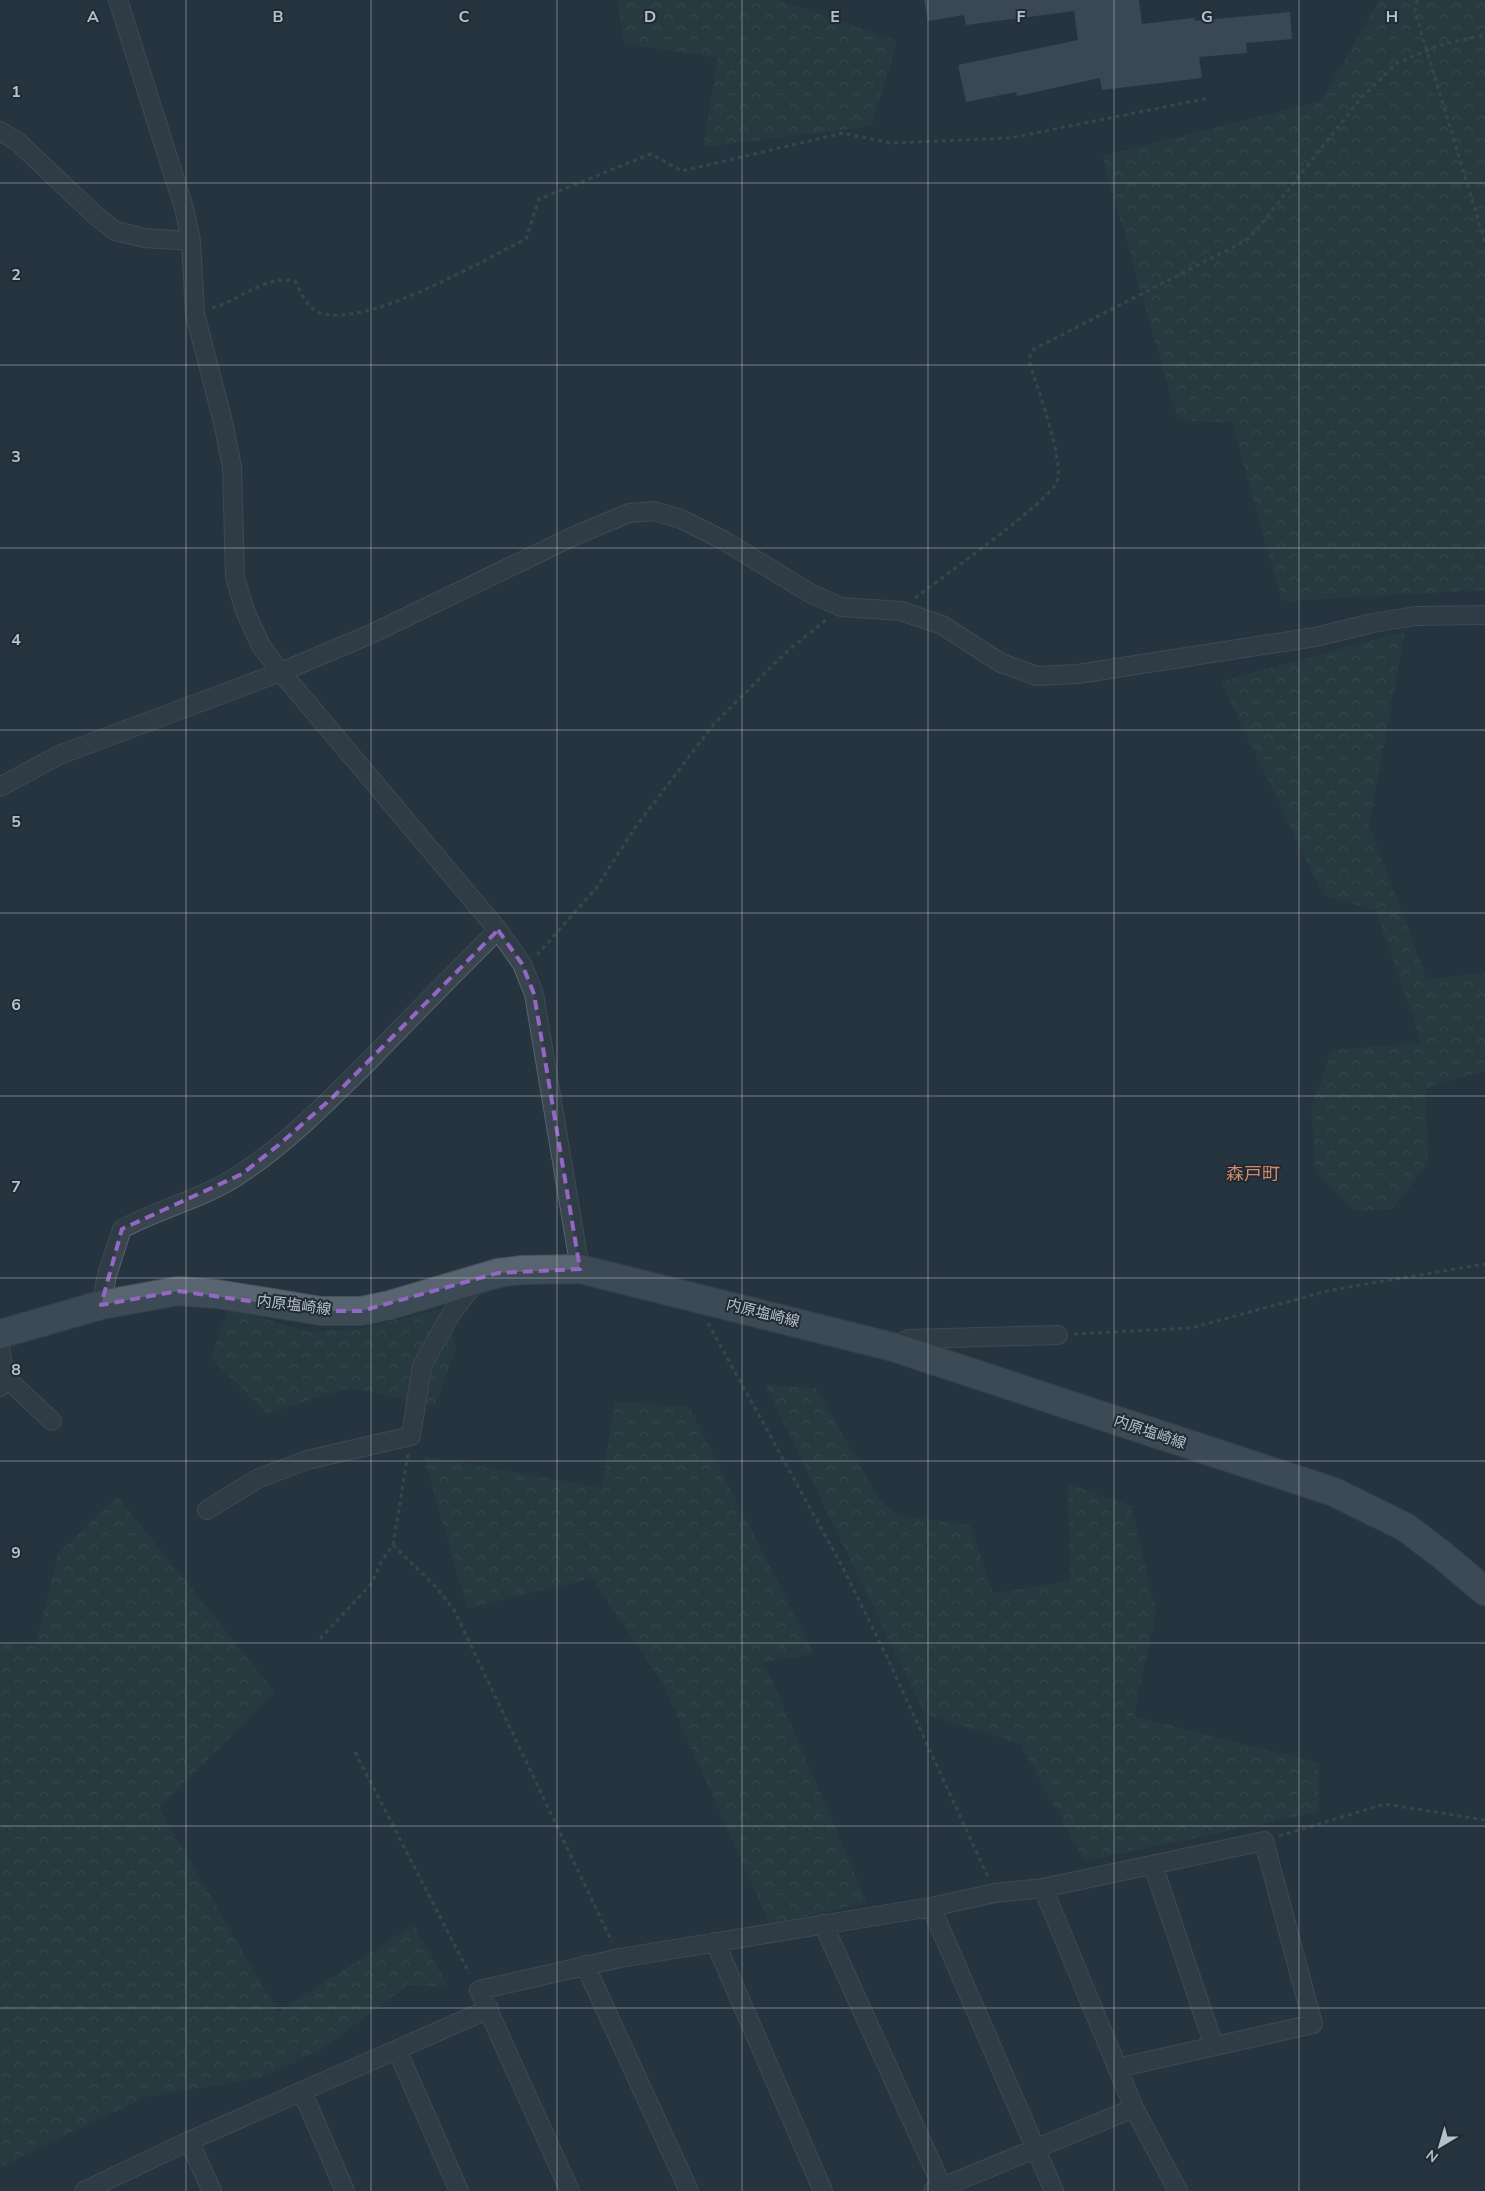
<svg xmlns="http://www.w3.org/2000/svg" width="1485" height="2191" viewBox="0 0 1485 2191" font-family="'Nunito Sans','Noto Sans JP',sans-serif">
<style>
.forest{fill:url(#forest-crowns)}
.building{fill:#515f6d}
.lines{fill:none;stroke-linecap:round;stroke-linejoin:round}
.minor-casing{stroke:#58636d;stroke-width:20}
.primary-casing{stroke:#46515b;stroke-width:30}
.path{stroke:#485e5e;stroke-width:3;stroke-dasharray:4 4;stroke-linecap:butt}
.minor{stroke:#3a454f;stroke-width:18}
.primary{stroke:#58646f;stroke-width:28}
.marked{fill:none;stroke:#9367c3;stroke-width:4;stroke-dasharray:10 6;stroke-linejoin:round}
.grid{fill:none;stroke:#b6c0ca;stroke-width:1;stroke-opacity:0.55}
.labels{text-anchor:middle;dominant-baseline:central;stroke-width:4;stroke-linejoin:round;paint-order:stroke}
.street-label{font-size:15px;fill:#b6c0ca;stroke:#1f2a34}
.quarter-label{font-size:18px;fill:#d28b69;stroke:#1f2a34}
.grid-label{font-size:16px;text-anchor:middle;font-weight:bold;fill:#b6c0ca;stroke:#1f2a34;stroke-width:4;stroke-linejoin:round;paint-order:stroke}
</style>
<defs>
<pattern id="forest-crowns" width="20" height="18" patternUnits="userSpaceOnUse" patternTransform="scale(1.25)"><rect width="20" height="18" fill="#294241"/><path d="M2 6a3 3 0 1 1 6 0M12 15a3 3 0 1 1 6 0" fill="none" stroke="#465c5b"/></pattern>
</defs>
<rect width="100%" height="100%" fill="#26343f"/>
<path class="forest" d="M617 0H778L897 41 872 126 703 147 718 58 624 43Z
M1379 0H1485V590L1282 601 1232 423 1178 420 1102 156 1321 101Z
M1405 631 1369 825 1427 979 1485 973V1071L1426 1088 1428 1163 1392 1209 1355 1211 1316 1173 1311 1108 1332 1050 1421 1043 1376 911 1323 895 1221 682Z
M229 1308 309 1332 364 1328 445 1308 456 1349 435 1405 347 1388 267 1414 211 1358Z
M765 1384 816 1389 877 1495 895 1515 970 1525 993 1593 1070 1581 1068 1484 1131 1506 1156 1610 1134 1716 1319 1763V1812L1084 1861 1020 1744 925 1714Z
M614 1401 689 1407 814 1654 764 1662 867 1902 770 1925 663 1684 592 1578 467 1609 424 1456 602 1488Z
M117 1496 275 1692 159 1808 278 2012 414 1925 448 1987 408 1985 324 2048 259 2078 145 2097 0 2167V1644L35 1646 58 1554Z"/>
<path class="building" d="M924 0H1139L1142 24 1194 18 1195 21 1290 12 1292 39 1246 43 1247 53 1199 57 1202 78 1102 90 1100 78 1017 96 1016 92 966 102 958 65 1078 40 1074 11 966 25 964 15 928 21Z"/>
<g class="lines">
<g class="minor-casing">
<path id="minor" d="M118 0 184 208 191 241 195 314 223 422 232 467 235 577 245 611 261 646 281 672 498 930 522 964 534 994 580 1269
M0 131 18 142 95 215 115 231 145 238 191 241
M0 787 59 755 281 672 371 634 574 536 629 513 654 511 681 519 723 540 810 593 841 607 901 611 942 625 1001 663 1037 676 1078 674 1315 637 1373 623 1415 616 1485 615
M101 1305 107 1275 122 1229C161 1208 206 1198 242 1173 289 1142 330 1099 370 1060 412 1016 455 973 498 930
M0 1346 4 1376 0 1387
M893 1347 909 1339 1058 1335
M4 1376 52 1421
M207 1510 257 1479 307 1460 411 1436 422 1366 451 1314 478 1279
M1153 1865 1214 2046
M1043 1888 1134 2108 1178 2191
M931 1907 1054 2191
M823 1924 944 2191
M715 1942 823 2191
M585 1965 689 2191
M397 2050 459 2191
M302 2091 345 2191
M189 2141 212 2191
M84 2191 189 2141 489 2009
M570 2191 479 1990 620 1958 931 1907 995 1893 1043 1888 1264 1841 1313 2024 1117 2068
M933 2191 1134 2108"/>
</g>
<g class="primary-casing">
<path id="primary" d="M0 1334 101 1305 178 1291 217 1294 321 1311H361L390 1305 498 1273 522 1270 580 1269 893 1347 1334 1492 1405 1527 1441 1554 1485 1591"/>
</g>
<path class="path" d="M1417 0 1415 12 1485 242
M212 308C241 300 264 275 295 281 301 293 307 308 320 313 368 328 481 261 526 239L539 199 651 154 682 171 843 133 891 143 1010 138 1209 98
M915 598C938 580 1050 501 1057 482 1065 463 1037 387 1030 364V356L1034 349 1245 241 1255 232 1361 98 1397 63 1440 45 1485 35
M537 955 597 887 634 829 714 724 784 654 827 619
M708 1323 842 1566 886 1655 988 1877
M1074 1334 1191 1328 1331 1290 1485 1264
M393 1545 436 1587 454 1610 612 1942
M320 1639 372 1583 381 1562 393 1545 408 1454
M355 1752 469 1973
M1279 1836 1385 1804 1485 1820"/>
<use href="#minor" class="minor"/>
<use href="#primary" class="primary"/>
</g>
<path d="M0 0H1485V2191H0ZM498 930 522 964 534 994 580 1269 498 1273 361 1311H321L178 1291 101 1305 122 1229 242 1174 281 1143 333 1097Z" fill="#26343f" fill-opacity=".55" fill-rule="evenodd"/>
<path class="marked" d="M498 930 522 964 534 994 580 1269 498 1273 361 1311H321L178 1291 101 1305 122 1229 242 1174 281 1143 333 1097Z"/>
<path class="grid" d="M186 0V2191M371 0V2191M557 0V2191M742 0V2191M928 0V2191M1114 0V2191M1299 0V2191M0 183H1485M0 365H1485M0 548H1485M0 730H1485M0 913H1485M0 1096H1485M0 1278H1485M0 1461H1485M0 1643H1485M0 1826H1485M0 2008H1485"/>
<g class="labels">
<g class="street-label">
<text transform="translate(294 1305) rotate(7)">内原塩崎線</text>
<text transform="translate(763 1313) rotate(14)">内原塩崎線</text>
<text transform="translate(1150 1432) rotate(19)">内原塩崎線</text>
</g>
<g class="quarter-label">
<text x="1253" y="1174">森戸町</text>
</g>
</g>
<g class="grid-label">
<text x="93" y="22">A</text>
<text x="278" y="22">B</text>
<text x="464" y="22">C</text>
<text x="650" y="22">D</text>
<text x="835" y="22">E</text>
<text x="1021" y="22">F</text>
<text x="1207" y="22">G</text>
<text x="1392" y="22">H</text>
<text x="16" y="97">1</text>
<text x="16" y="280">2</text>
<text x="16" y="462">3</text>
<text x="16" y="645">4</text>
<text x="16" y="827">5</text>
<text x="16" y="1010">6</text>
<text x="16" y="1192">7</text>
<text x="16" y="1375">8</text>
<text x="16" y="1558">9</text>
</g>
<g transform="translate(1440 2146) rotate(218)" stroke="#1f2a34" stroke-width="4" paint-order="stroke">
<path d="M0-4L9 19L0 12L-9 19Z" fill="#b6c0ca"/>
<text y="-8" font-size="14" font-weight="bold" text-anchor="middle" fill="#b6c0ca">N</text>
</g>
</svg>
